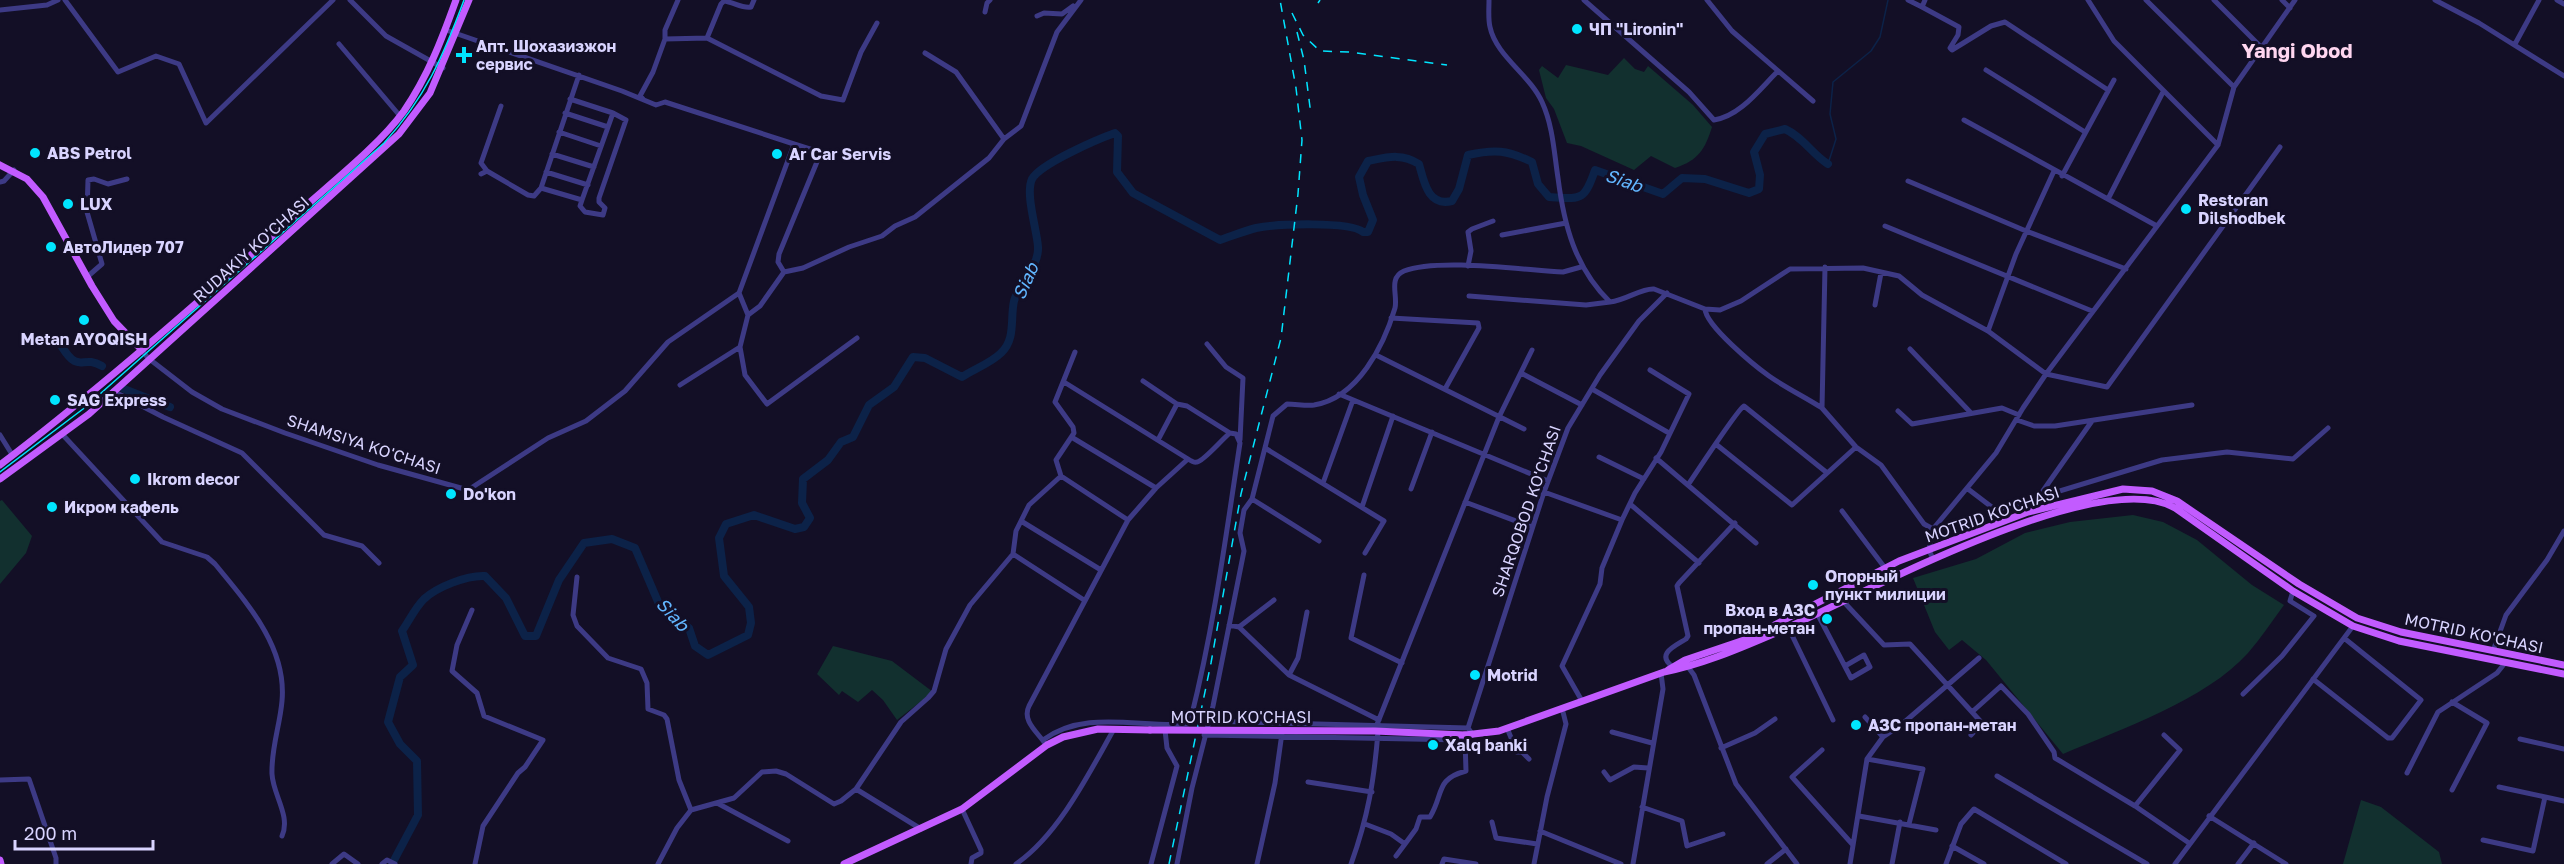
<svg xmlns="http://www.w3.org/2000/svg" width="2564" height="864" viewBox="0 0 2564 864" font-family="'Golos Text',sans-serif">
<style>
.green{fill:#12302f}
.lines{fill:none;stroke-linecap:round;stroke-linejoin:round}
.stream{stroke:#0c2248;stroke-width:1.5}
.river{stroke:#0c2248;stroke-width:8}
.minor{stroke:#3d3a85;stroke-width:5}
.major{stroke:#c25bff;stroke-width:7}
.tram{stroke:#00e5ff;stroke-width:1.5}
.rail{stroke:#00e5ff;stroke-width:1.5;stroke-dasharray:9 8;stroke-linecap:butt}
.major-bridge{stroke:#c25bff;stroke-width:7}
.poi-dot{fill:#00e5ff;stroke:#130f26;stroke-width:2}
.labels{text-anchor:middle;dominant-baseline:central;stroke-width:6;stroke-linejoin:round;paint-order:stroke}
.poi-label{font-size:16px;font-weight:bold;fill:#d9d4ff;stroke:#130f26;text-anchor:start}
.street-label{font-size:16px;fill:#d9d4ff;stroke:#130f26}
.water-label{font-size:18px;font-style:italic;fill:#62b6ff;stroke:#130f26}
.quarter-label{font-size:20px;font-weight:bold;fill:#ffd6f0;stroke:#130f26}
</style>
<rect width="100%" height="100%" fill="#130f26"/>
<path class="green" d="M1624 58 1635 69 1644 72 1648 66 1693 105 1712 127C1705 149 1699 160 1675 168L1651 156 1634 170 1581 146 1567 143 1554 109 1546 98 1539 70 1542 66 1558 78 1566 65 1608 75Z
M2 500 32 536 26 553 0 584V501Z
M2133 515 2163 522 2197 540 2252 585 2284 605C2272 621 2261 638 2248 653 2206 700 2121 729 2063 754L1986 660 1962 640 1949 650 1935 632 1913 578 1976 559 2025 533 2070 522Z
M833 646 892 661 933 692 897 720 883 700 872 690 858 702 842 691 839 695 817 674Z
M2361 800 2381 807 2439 852 2442 864H2343Z"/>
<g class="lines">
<path class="stream" d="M1828 164 1836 139 1830 114 1833 82 1871 51 1880 37 1888 0"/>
<path class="river" d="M62 347C80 375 81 354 102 366
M124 389 170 407
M392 864 418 815 417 761 400 744 388 722 400 677 413 665 402 631C409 621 415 608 424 599 437 587 467 575 485 576L506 598 525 636H536L559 580 584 543 612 539 635 548 659 604 689 628 695 646 708 655 748 635 751 623 749 607 724 576 719 538 726 524 754 515 795 529 804 527 810 518 802 503 803 479 828 460 841 442 853 437 869 405 894 387 913 357 925 358 962 377C974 369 991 363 1001 353 1016 339 1010 319 1014 301 1019 283 1039 267 1038 247 1037 230 1025 194 1032 179 1040 164 1098 139 1115 133L1118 136 1117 172 1133 193 1220 240C1232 236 1244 231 1256 228 1275 224 1350 221 1363 232H1368L1373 220 1363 195 1359 177 1368 161C1388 157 1402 153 1419 164 1424 182 1428 207 1452 201L1459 189 1468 155C1495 149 1507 150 1532 162L1538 184 1549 197C1581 199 1584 202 1595 170L1663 194 1682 178 1705 179 1749 193 1759 189 1760 175 1754 152 1765 134 1785 129C1803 137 1812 154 1828 164"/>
<path class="minor" d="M65 0 118 72 156 56 179 64 206 123 333 0
M350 0 386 36 443 68
M1489 0C1489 9 1488 19 1490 27 1496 56 1530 75 1542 102 1553 126 1554 152 1558 178 1564 225 1575 268 1610 302 1627 300 1641 288 1654 289L1705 309 1720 310 1741 301 1790 269 1863 268 1899 276 1922 295 1988 331 2046 374 2107 387 2280 147
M1584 0 1689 92 1714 120C1740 116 1759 90 1777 72
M1707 0 1732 31 1813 101
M1908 0 1922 7
M1925 0 1922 7 1959 27 1958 35 1950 48 1952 50 1991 26 2005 22 2108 90
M2088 0 2114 41 2218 145
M2146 0 2234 87
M2214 0 2262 48
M2282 0 2290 8
M2435 0 2479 23 2564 76
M2557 0 2564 4
M0 10 47 5 58 0
M985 12 987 3 990 0
M1037 16 1044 13 1062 14 1073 6
M446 30 622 91 656 105 665 102 794 144 739 293 748 315 740 347 745 375 767 404 857 338
M707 38 721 4 724 1C733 2 743 9 751 7L754 0
M665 39V30L678 0
M339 44 400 116
M2515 44 2539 0
M925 53 956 72 1004 139
M1986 70 2085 132
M643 99 640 96 653 72 665 39 707 38 821 96 843 100 861 52 877 23
M565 113 608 127
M1964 120 2157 226
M559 132 601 146
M552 154 594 167
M487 171 481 163 501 106
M546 172 588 185
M481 174 487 171 528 195 534 196 541 188 579 75
M2062 176 2114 80
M1908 181 2026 231 2126 269
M0 182 4 181 14 170
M541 188 582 200 613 113 570 99
M2108 199 2163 92
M582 200 580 206 585 212 603 215 605 208 599 202V198L626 120 613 113
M1885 226 2092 311
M1502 235 1566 223
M1468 266 1471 251 1468 232 1472 229 1493 221
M1825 267 1822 408 1856 447 1881 465 1924 524 1933 529
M784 272 778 262 779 254 819 157 813 150 794 144
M87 277 102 264 87 212 88 180 94 179 108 184 127 179
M1469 296 1586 305 1610 302
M1875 305 1881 273
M1705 309C1706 326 1755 366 1769 376 1786 388 1805 397 1822 408
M748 315 760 306 784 272 803 268 849 247 882 236 895 226 915 217 989 158 1004 139 1021 126 1057 32 1081 0
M1391 318 1478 323 1479 328 1445 389
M1988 331 2016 254 2054 171
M1207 344 1226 367 1243 378 1240 440
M141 349 148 358 192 392 222 409 285 433 378 465 468 490 548 438 586 421 625 391 668 342 739 293
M1910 349 1971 413
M1376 355 1524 429
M1521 373 1582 405
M1143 381 1177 404 1158 440
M680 385 740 347
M1592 389 1669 433
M113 391 163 417 242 453 324 535 362 546 379 563
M1339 394 1548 481
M1177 404 1187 406 1230 433
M1898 411 1912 424 2002 408 2019 415
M2017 420 2034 426H2055L2192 405
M62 434 162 542 207 557 215 564C247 603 287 647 282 701 280 725 271 749 272 774 273 795 291 816 282 836
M0 435 13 456
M1073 438 1156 488
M1717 445 1792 505 1856 447
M1265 448 1384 521 1365 553
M1599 457 1644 479
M1656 458 1756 543
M1061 476 1056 460 1074 433 1073 427 1055 402 1075 352
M1323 483 1353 400
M1688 485C1696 473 1738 409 1744 406L1826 472
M1411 489 1432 432
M1968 489 1993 508 2000 509 2162 460 2227 452 2293 459 2328 428
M1544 492 1622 520
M2040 495 2092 421
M1252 499 1319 541
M1465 502 1532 527
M1630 504 1699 563
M1362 507 1393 416
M1842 511 1885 568
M1021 521 1101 570
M1013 554 1084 600
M1933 559 1929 550 1933 529 1996 453 2023 408 2046 374 2218 145 2234 87 2295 0
M1364 575 1351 638 1402 663
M577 577 573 615 577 626 608 658 641 669 647 683 648 709 664 715 667 719 679 780 691 810
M1842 600 1884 645 1910 644 1982 723 1971 735
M472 610 457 645 452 671 477 693 484 716 543 740 525 767 518 773 483 826 475 864
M1817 613 1851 678 1870 667 1864 655 1845 666
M1229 625 1239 627 1289 675 1379 720
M1239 627 1274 600
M1788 627 1833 720
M2493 651 2506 615 2547 560 2564 531
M1673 667C1655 654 1675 646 1686 639L1688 636 1677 586 1679 583 1735 523
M1688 667 1694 675 1736 784 1797 864
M1289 675 1298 658 1307 612
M2313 679 2388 738H2392L2421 700 2344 638
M2243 694 2282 656 2314 616 2290 601 2293 591
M1582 701 1562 666 1600 584 1602 568 1622 520 1635 493 1661 452 1689 394 1650 370
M2452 702 2487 723 2452 790
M1972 712 2001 686 2028 714 2054 752 2055 758 2135 806 2189 843
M1865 717 1883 737
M1376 727 1499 417 1532 350
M1468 728 1544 492 1568 428 1600 375 1639 321 1667 293
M1507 728 1517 752H1522L1529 759
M1612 732 1652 743
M1204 735 1462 740 1473 735 1468 728 1208 721
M2520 739 2564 749
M1043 740C1085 709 1139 728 1188 724L1191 718C1214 627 1226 535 1240 443L1236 434 1230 433C1223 438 1204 461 1197 462 1194 463 1191 461 1188 459
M1044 742C1036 731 1022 720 1029 706L1128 520 1156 488 1188 459 1064 382
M1721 748 1755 733 1775 719
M1822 750 1792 777 1853 845
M1867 759 1923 769 1909 824
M1604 772 1610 780 1634 767 1648 768
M2407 773 2438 712 2497 673 2505 663
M1997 776 2147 864
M0 780 29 779 56 858V864
M1308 782 1372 792
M2499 787 2564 801
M856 789 901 722 928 698 934 691 946 649 970 605 1013 554 1016 531 1029 505 1061 476 1128 520
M717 803 788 841
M2135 806 2180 750 2164 735
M1642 807 1682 821 1687 846 1723 834
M962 809 981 850V853L972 858 971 864
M1859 816 1936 830
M2209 816 2286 864
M1492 822 1496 838 1537 844
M1365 824 1391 834 1405 844 1416 829 1420 817H1430C1444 794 1435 779 1466 771L1465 740
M1540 831 1621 864
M2483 840 2533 851 2545 797
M1952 846 1984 864
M1396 856 1405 844
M332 864 344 854 358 864
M382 864 387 860 395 864
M658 864 677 828 691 810 734 798 762 772 776 771 786 774 834 804 841 801 856 789 921 829
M1016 864C1059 834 1088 775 1114 729
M1151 864 1177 766 1167 748 1165 730
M1177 864 1192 788 1213 706 1244 551 1240 533 1244 510 1252 499 1273 416 1287 404C1296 404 1306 406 1314 405 1358 398 1384 345 1395 308 1398 295 1388 278 1404 271 1438 258 1524 270 1563 272L1581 267
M1257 864 1275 783 1282 733
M1351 864C1368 817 1374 781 1378 732
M1442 864 1444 859 1476 864
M1534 864 1547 797 1566 724 1562 708
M1633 864 1663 689 1661 673
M1767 864 1786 849
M1850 864 1867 759 1883 737 1901 725 1979 658
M1892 864 1900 822
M1946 864 1961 824 1974 809 2066 864
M2175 864 2353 626
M2238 864 2254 843"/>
<path class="major" d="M0 165 27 179 43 197 92 286 114 321 141 349
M0 465C101 388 197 304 292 218 326 187 378 147 404 111 428 76 442 39 456 0
M0 479 89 414 399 134 430 93 469 0
M1668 670 1685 660 1747 639 1899 561 2028 512 2123 489 2152 491 2177 501 2299 584 2357 618 2401 632 2564 665
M1465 735 1499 731 1664 672C1700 665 1736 650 1771 635 1852 601 2096 463 2175 508L2293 591 2353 626 2399 641 2564 674
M0 860 1 864
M844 864 962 809 1047 745 1063 737 1098 729 1150 730"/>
<path class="tram" d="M0 472 83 409 384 143C425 98 443 57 464 0"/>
<path class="rail" d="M1318 3 1320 0
M1292 13 1303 35 1320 51 1349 52 1447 65
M1297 32 1304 60 1311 115
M1169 864 1211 663 1241 494 1281 338 1298 194 1302 140 1296 88 1280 0"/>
<path class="major-bridge" d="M1150 730 1375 731 1465 735"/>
</g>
<g class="poi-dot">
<circle cx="1577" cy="29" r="6"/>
<path d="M461 46h6v6h6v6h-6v6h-6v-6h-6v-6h6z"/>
<circle cx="35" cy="153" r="6"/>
<circle cx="777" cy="154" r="6"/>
<circle cx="68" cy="204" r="6"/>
<circle cx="2186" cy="209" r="6"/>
<circle cx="51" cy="247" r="6"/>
<circle cx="84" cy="320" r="6"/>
<circle cx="55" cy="400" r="6"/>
<circle cx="135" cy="479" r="6"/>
<circle cx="451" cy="494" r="6"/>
<circle cx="52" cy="507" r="6"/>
<circle cx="1813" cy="585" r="6"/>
<circle cx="1827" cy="619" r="6"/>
<circle cx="1475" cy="675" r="6"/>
<circle cx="1856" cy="725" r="6"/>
<circle cx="1433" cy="745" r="6"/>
</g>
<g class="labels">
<g class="poi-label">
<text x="1589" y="29">ЧП "Lironin"</text>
<text x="476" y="46">Апт. Шохазизжон<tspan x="476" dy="18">сервис</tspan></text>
<text x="47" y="153">ABS Petrol</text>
<text x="789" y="154">Ar Car Servis</text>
<text x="2198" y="200">Restoran<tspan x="2198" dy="18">Dilshodbek</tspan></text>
<text x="80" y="204">LUX</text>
<text x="63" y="247">АвтоЛидер 707</text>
<text x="84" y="339" text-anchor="middle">Metan AYOQISH</text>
<text x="67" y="400">SAG Express</text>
<text x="147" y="479">Ikrom decor</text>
<text x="463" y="494">Do'kon</text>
<text x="64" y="507">Икром кафель</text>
<text x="1825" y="576">Опорный<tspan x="1825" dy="18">пункт милиции</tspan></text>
<text x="1815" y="610" text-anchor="end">Вход в АЗС<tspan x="1815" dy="18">пропан-метан</tspan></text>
<text x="1487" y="675">Motrid</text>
<text x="1868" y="725">АЗС пропан-метан</text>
<text x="1445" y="745">Xalq banki</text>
</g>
<g class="street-label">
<text transform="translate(251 249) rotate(-42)">RUDAKIY KO'CHASI</text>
<text transform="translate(364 444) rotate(18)">SHAMSIYA KO'CHASI</text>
<text transform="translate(1526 511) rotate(-71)">SHARQOBOD KO'CHASI</text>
<text transform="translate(1992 514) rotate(-19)">MOTRID KO'CHASI</text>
<text transform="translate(2474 633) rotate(12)">MOTRID KO'CHASI</text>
<text x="1241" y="717">MOTRID KO'CHASI</text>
</g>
<g class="water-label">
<text transform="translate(1624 180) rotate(19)">Siab</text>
<text transform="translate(1025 281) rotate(-66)">Siab</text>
<text transform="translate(673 614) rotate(47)">Siab</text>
</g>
<g class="quarter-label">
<text x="2297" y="50">Yangi Obod</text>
</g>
</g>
<path d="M15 840v9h138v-9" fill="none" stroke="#d9d4ff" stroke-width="3"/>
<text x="24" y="840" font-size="18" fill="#d9d4ff" stroke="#130f26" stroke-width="4.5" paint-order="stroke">200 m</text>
</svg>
